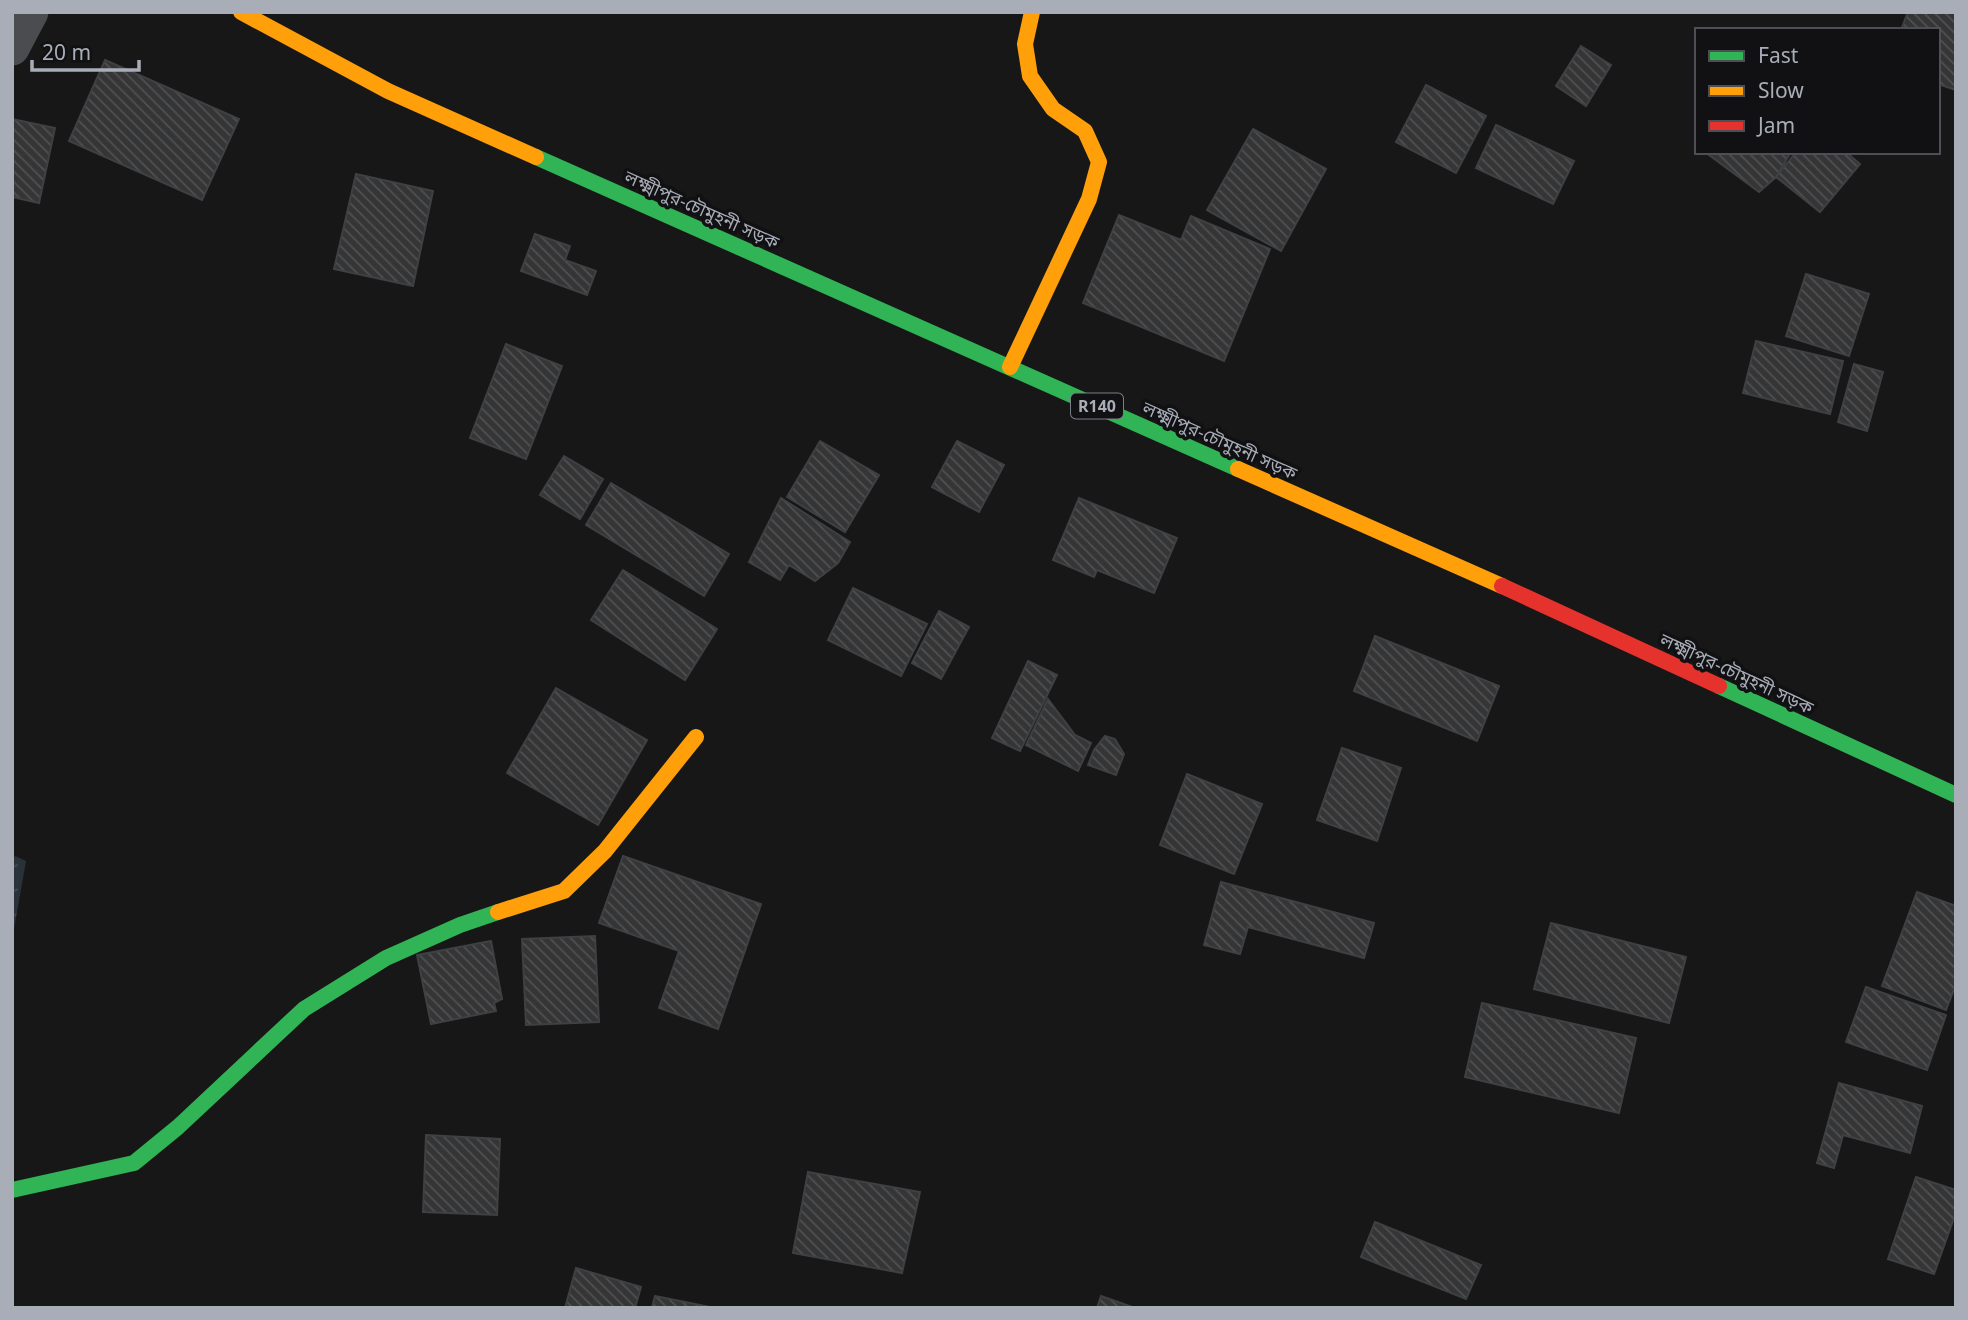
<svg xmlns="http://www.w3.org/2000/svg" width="1968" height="1320" viewBox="0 0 1968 1320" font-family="'Noto Sans','Noto Sans Bengali',sans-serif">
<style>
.water{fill:url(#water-ripples)}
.building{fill:url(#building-back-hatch);stroke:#3f4043;stroke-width:2}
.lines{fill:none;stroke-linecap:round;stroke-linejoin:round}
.street{stroke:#4b4c50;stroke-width:35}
.fast{stroke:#30b455;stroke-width:16}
.slow{stroke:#ff9f0a;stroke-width:16}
.jam{stroke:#e5322d;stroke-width:16}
.labels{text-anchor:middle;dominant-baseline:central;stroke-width:7;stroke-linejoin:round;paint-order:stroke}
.shield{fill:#111113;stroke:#7b7e86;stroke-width:2}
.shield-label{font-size:16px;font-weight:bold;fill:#a8adb8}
.street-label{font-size:18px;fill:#a8adb8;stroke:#111113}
</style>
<defs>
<pattern id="water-ripples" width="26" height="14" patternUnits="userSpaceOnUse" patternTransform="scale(1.75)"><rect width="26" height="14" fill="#2a3239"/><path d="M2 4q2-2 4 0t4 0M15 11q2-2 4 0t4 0" fill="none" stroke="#464d54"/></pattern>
<pattern id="building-back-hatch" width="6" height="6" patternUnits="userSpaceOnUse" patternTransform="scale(1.75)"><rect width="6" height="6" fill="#353536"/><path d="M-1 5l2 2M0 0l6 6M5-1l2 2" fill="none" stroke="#4f5051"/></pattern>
</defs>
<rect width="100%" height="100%" fill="#171717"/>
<path class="water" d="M15 856 26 861 12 940V860Z"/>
<path class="building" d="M1908 12H1956V90L1938 84V30H1901Z
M1581 46 1611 65 1586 106 1556 86Z
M105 60 239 119 202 200 69 141Z
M1426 85 1486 116 1456 173 1396 142Z
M12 119 55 128 39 203 12 197Z
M1496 125 1574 161 1553 204 1476 168Z
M1253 129 1326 169 1281 251 1207 210Z
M1705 152H1791L1776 177 1759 192Z
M1796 152H1846L1860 164 1820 212 1776 177Z
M356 174 433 191 413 286 334 269Z
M1119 215 1181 240 1191 216 1270 249 1224 361 1083 303Z
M535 234 570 246 565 260 596 271 587 295 521 271Z
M1806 274 1869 294 1849 356 1786 336Z
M1756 341 1843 361 1830 414 1743 393Z
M506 344 562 366 526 459 470 438Z
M1854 364 1883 372 1867 431 1838 422Z
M820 441 879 475 845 532 787 497Z
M957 441 1004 465 979 512 932 487Z
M564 456 603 479 580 519 540 495Z
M611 483 729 554 704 596 586 525Z
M781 498 850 542 838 563 815 581 789 565 780 580 749 562Z
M1079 498 1177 538 1154 593 1097 570 1094 577 1053 560Z
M623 570 717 629 685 680 591 620Z
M853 588 927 624 901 676 828 640Z
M939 611 969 627 941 679 912 663Z
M1375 636 1499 686 1477 741 1354 691Z
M1028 661 1057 675 1020 751 992 738Z
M556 688 647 740 598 825 507 773Z
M1048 699 1075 735 1091 743 1078 771 1026 745Z
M1105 736 1115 739 1124 754 1116 775 1088 765 1094 750Z
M1342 748 1401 768 1377 841 1317 820Z
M1187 774 1262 804 1234 874 1160 845Z
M623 856 761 904 718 1029 659 1008 679 951 599 923Z
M1221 882 1374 923 1364 958 1248 927 1240 954 1204 945Z
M1917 892 1956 906V984L1946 1010 1882 986Z
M1551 923 1686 957 1669 1023 1534 989Z
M595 936 599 1022 526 1025 522 939Z
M491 941 502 999 494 1003 496 1011 431 1024 417 955Z
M1866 987 1946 1015 1927 1070 1846 1042Z
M1482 1003 1636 1038 1619 1113 1465 1077Z
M1839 1083 1922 1106 1910 1153 1843 1135 1834 1168 1817 1163Z
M426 1135 500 1139 497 1215 423 1212Z
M808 1172 920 1192 902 1273 793 1253Z
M1916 1177 1956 1190V1212L1934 1274 1888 1259Z
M1375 1222 1481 1265 1466 1299 1361 1257Z
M576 1268 641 1287 635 1308H565Z
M655 1296 715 1308H652Z
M1101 1296 1135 1308H1097Z"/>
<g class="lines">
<path class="street" d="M12 48 31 12"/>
<path class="fast" d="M536 157 1238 469
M1719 686 1956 795
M12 1190 134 1163 178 1127 304 1009 386 958 460 925 498 912"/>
<path class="slow" d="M241 12 388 91 536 157
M1010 367 1089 199 1099 162 1085 131 1053 109 1030 76 1025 44 1032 12
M1238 469 1502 586
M498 912 564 891 605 851 696 737"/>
<path class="jam" d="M1502 586 1719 686"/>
</g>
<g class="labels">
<rect class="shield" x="1071" y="393.5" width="52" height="25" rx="5"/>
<g class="shield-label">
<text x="1097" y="406">R140</text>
</g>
<g class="street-label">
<text transform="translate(702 209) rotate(24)">লক্ষ্মীপুর-চৌমুহনী সড়ক</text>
<text transform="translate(1220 440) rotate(24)">লক্ষ্মীপুর-চৌমুহনী সড়ক</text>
<text transform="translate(1737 673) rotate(25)">লক্ষ্মীপুর-চৌমুহনী সড়ক</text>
</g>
</g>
<rect width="1968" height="1320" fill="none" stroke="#a8adb8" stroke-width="28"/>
<rect x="1695" y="28" width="245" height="126" fill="#111113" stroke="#4d4f55" stroke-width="2"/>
<rect x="1709" y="51" width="35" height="10" fill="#30b455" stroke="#4d4f55" stroke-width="2"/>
<text x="1758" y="63" font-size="21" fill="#a8adb8">Fast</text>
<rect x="1709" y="86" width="35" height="10" fill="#ff9f0a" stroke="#4d4f55" stroke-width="2"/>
<text x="1758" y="98" font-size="21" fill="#a8adb8">Slow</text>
<rect x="1709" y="121" width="35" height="10" fill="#e5322d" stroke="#4d4f55" stroke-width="2"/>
<text x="1758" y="133" font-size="21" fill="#a8adb8">Jam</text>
<path d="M32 60v10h107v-10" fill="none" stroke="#a8adb8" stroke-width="3.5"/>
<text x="42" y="60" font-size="21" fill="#a8adb8" stroke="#111113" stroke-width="5" paint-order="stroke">20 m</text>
</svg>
